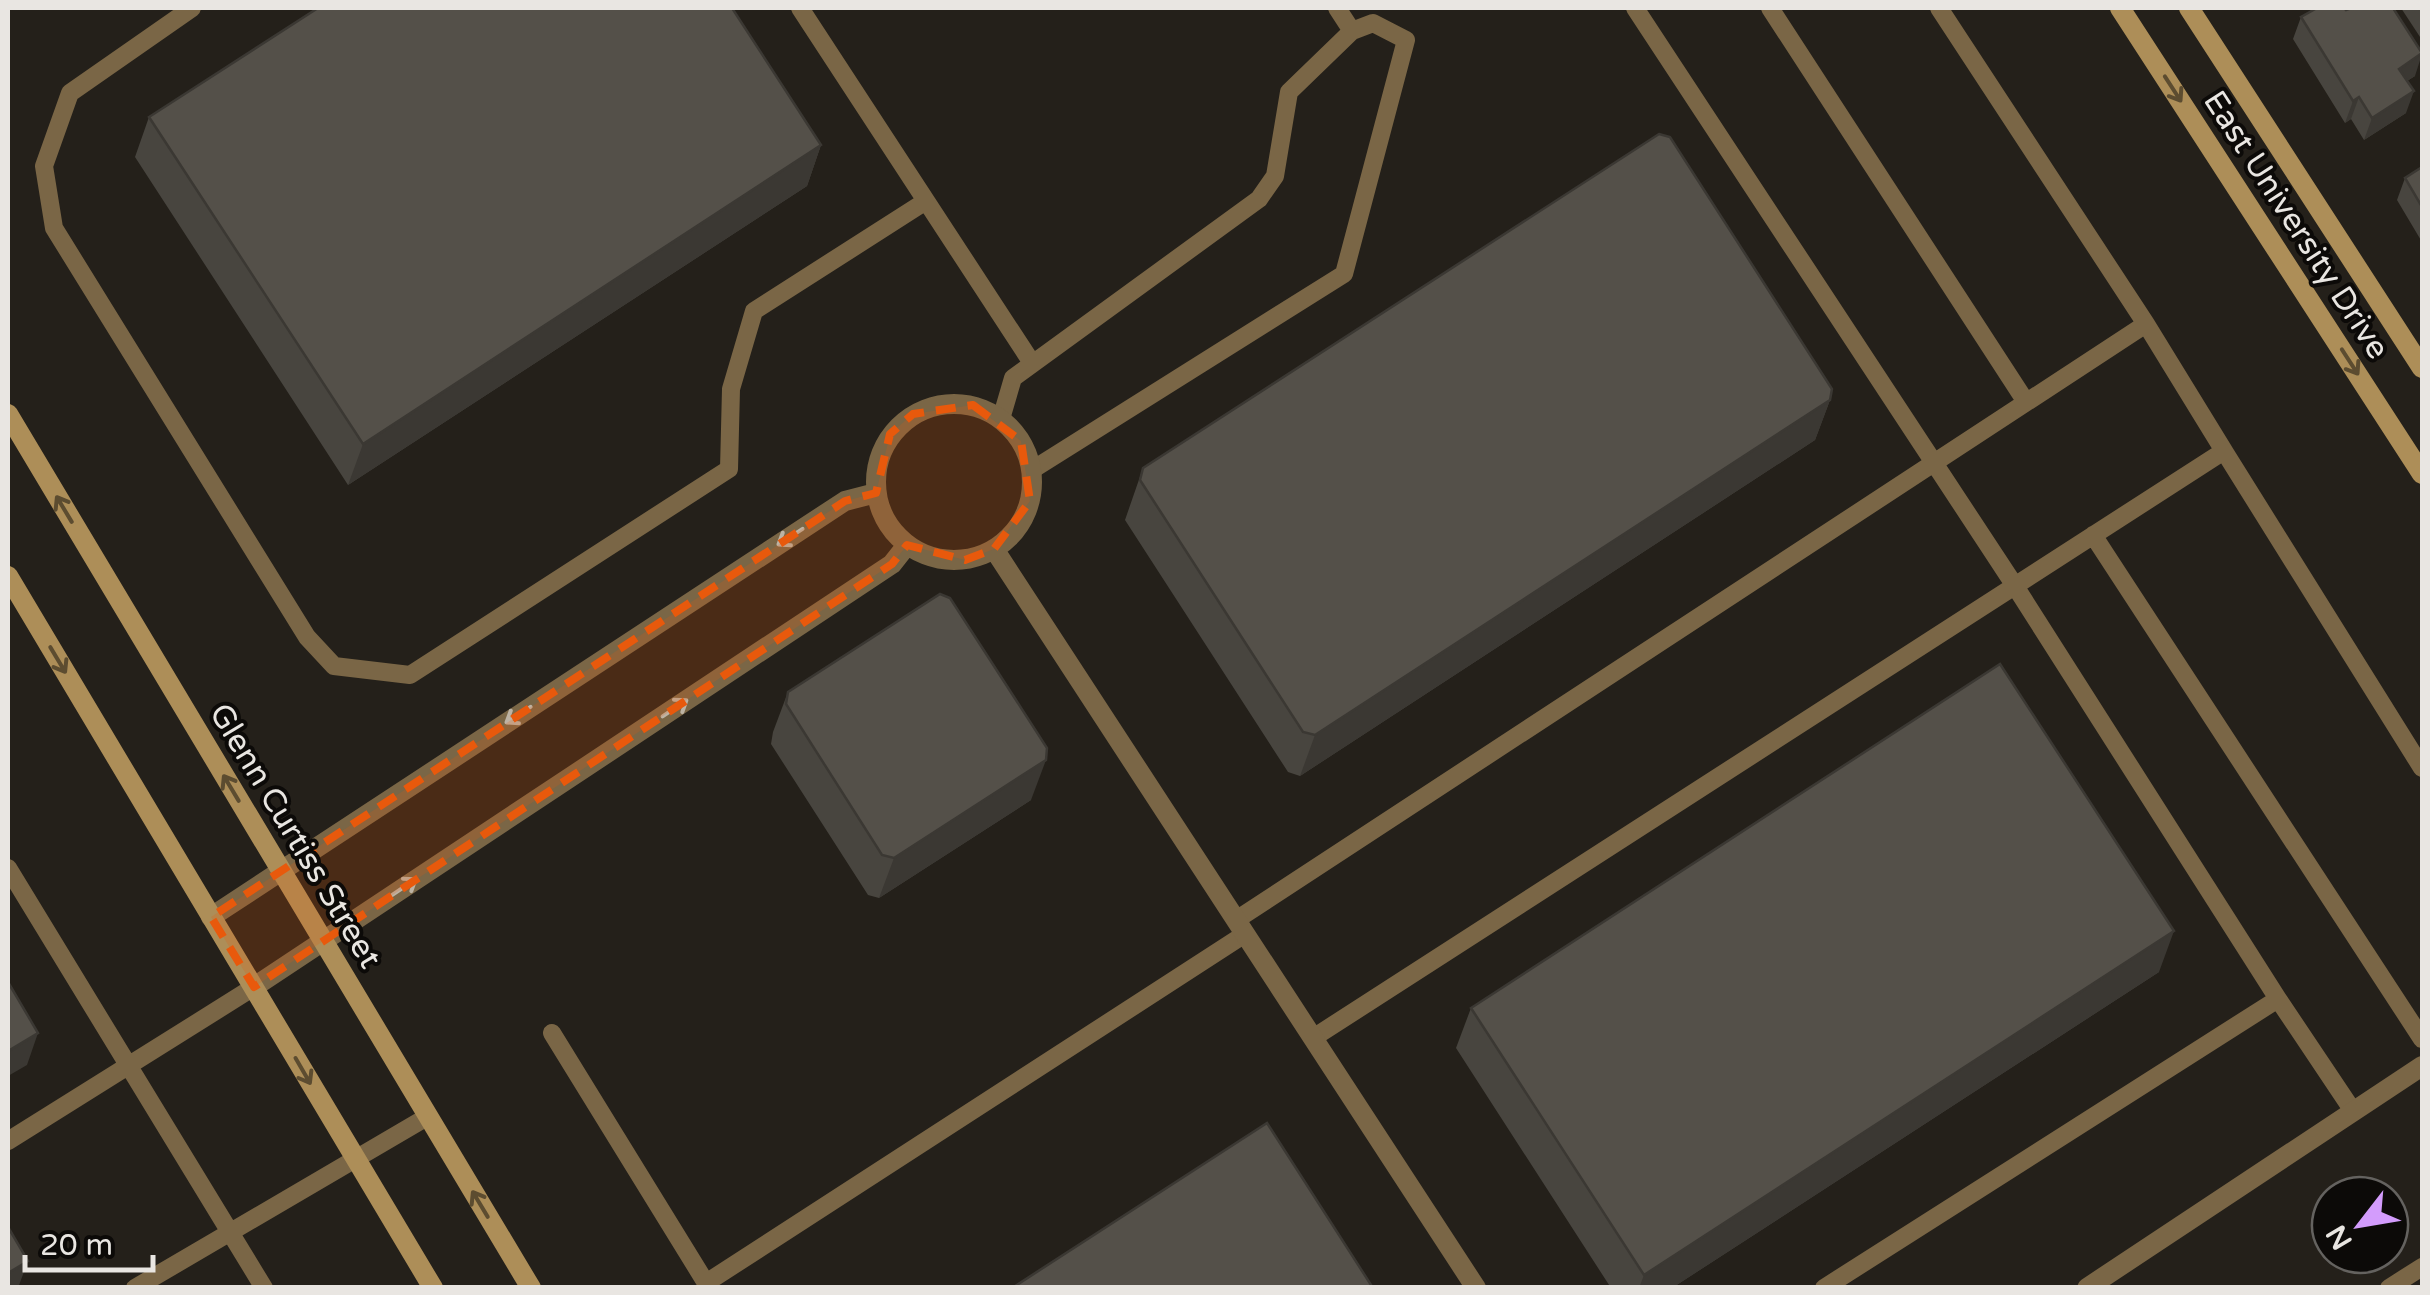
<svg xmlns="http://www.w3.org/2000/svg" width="2430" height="1295" viewBox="0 0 2430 1295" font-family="'Varela Round',sans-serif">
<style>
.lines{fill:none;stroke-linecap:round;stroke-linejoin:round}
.lane{stroke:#7a6646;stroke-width:18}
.street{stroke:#7a6646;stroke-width:20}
.secondary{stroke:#ad8e58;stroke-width:20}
.wall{fill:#48453f}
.shaded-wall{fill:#3b3833}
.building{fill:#545049;stroke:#3b3833;stroke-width:2.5}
.oneway{stroke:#5c4c30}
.oneway2{stroke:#bdb3a4}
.marked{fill:#e8590c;fill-opacity:0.2;stroke:#e8590c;stroke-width:8;stroke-dasharray:20 12;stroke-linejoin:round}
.labels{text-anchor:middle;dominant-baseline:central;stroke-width:8;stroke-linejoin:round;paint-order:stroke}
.street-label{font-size:32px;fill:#e9e6e2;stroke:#0c0a08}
</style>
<rect width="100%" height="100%" fill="#24201a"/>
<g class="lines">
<path class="lane" d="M192 8 70 93 44 166 54 228 307 637 334 666 410 675 729 469 731 389 754 311 926 201
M800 8 1032 363
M1337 8 1352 31
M1635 8 2015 586 2278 999 1824 1288
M1770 8 2026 402
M2146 324 2224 451
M1001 419 1013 378 1259 199 1275 176 1289 92 1352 31 1373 23 1406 40 1344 274 1032 470
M2093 535 2422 1039
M8 868 264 1288
M1236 920 2146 324 1939 8
M2278 999 2353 1111
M552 1033 706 1283
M1313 1038 2224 451 2422 768
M8 1141 254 987
M135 1288 427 1117
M708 1288 706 1283 1245 934
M2389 1288 2422 1267"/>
<path class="street" d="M876 482a78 78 0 1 1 156 0a78 78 0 1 1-156 0Z
M994 549 1476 1288
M211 917 845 501 876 493
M254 987 892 564 907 545
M2087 1288 2422 1066"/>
<path class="secondary" d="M2120 8 2422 474
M2189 8 2422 368
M8 414 531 1288
M8 576 433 1288"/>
</g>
<path class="wall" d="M2401 8H2422V40Z
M2346 10 2415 76 2407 81 2406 113 2364 140 2351 119 2345 123 2293 39 2301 17Z
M149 117 821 145 807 186 348 485 135 157Z
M2422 167V242L2397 200 2405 178Z
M1830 400 1815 440 1300 776 1288 772 1125 520 1143 468Z
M788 692 1031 800 879 898 868 895 771 744 773 732Z
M2159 972 1672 1288H1611L1456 1048 1471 1008Z"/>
<path class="shaded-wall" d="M2422 54 2415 76 2391 91 2399 69Z
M2414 91 2406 113 2364 140 2372 118Z
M2359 97 2351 119 2345 123 2353 101Z
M821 145 807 186 348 485 363 444Z
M1830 400 1815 440 1300 776 1315 735Z
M1046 760 1031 800 879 898 894 858Z
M2174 931 2159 972 1672 1288H1639L1644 1275Z
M38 1033 27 1065 8 1076V1051Z
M28 1261 18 1288H8V1273Z"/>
<path class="building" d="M318 8H732L821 145 363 444 149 117Z
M2317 8H2344L2346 10 2351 8H2393L2422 53 2399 69 2414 91 2372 118 2359 97 2353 101 2301 17Z
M1659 134 1670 137 1832 389 1830 400 1315 735 1303 732 1140 480 1143 468Z
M2422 167V207L2405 178Z
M940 594 950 598 1047 748 1046 760 894 858 882 855 786 704 788 692Z
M2000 664 2174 931 1644 1275 1471 1008Z
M8 982 38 1033 8 1051Z
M1267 1123 1373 1288H1012Z
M8 1227 28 1261 8 1273Z"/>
<defs><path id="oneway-shaft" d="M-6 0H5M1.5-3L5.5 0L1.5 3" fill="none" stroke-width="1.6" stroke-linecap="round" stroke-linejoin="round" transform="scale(2.5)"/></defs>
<g class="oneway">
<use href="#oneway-shaft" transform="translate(2173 89) rotate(57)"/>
<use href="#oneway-shaft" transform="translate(2350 362) rotate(57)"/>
<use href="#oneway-shaft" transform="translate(64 509) rotate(-121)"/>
<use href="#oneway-shaft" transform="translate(58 660) rotate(59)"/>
<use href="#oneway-shaft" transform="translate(231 788) rotate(-121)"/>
<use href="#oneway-shaft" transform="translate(303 1071) rotate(60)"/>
<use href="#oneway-shaft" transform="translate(480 1204) rotate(-121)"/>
</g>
<g class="oneway2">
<use href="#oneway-shaft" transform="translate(790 537) rotate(147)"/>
<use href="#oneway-shaft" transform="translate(675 708) rotate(-34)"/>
<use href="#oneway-shaft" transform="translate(518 715) rotate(147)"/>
<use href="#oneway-shaft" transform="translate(404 887) rotate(-34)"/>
</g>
<path class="marked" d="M973 405 1021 441 1030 501 994 549 965 560 907 545 892 564 254 987 211 917 845 501 876 493 890 434 913 414Z"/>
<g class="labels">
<g class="street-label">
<text transform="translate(2296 225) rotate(57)">East University Drive</text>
<text transform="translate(295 836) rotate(59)">Glenn Curtiss Street</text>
</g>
</g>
<rect width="2430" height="1295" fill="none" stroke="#e9e6e2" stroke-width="20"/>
<g transform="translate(2360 1225) rotate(239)"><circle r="48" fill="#0c0a08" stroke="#64625f" stroke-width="2.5"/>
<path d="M0-8L18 38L0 25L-18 38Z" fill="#d39cfc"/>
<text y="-15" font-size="28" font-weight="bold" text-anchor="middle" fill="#e9e6e2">N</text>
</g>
<path d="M25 1255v15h128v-15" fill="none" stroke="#e9e6e2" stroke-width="5"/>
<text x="40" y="1255" font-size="30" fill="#e9e6e2" stroke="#0c0a08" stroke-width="8" paint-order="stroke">20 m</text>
</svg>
